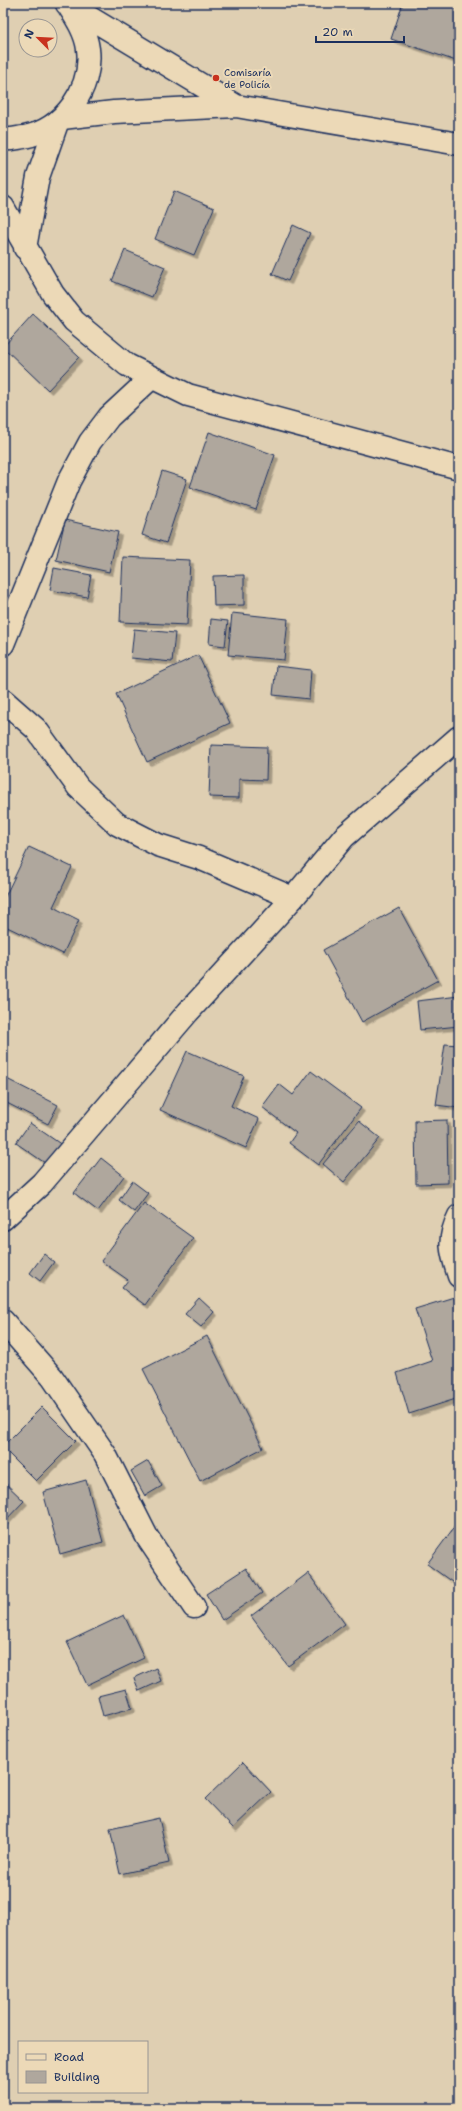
<svg xmlns="http://www.w3.org/2000/svg" width="462" height="2111" viewBox="0 0 462 2111" font-family="'Shantell Sans',sans-serif">
<style>
.building{fill:#afa79d;stroke:#1b2f5e;filter:url(#shadow)}
.lines{fill:none;stroke-linecap:round;stroke-linejoin:round}
.minor-casing{stroke:#1b2f5e;stroke-width:25}
.secondary-casing{stroke:#1b2f5e;stroke-width:25}
.primary-casing{stroke:#1b2f5e;stroke-width:25}
.minor{stroke:#ecd9b7;stroke-width:22}
.secondary{stroke:#ecd9b7;stroke-width:22}
.primary{stroke:#ecd9b7;stroke-width:22}
.poi-dot{fill:#c8321e;stroke:#ecd9b7;stroke-width:1.5}
.labels{text-anchor:middle;dominant-baseline:central;stroke-width:4;stroke-linejoin:round;paint-order:stroke}
.poi-label{font-size:10px;fill:#1b2f5e;stroke:#ecd9b7;text-anchor:start}
</style>
<defs>
<filter id="shadow"><feDropShadow dx="3.5" dy="3.5" stdDeviation="0" flood-color="#0004"/></filter>
</defs>
<rect width="100%" height="100%" fill="#dfcfb2"/>
<filter id="ink" filterUnits="userSpaceOnUse"><feTurbulence type="fractalNoise" baseFrequency=".025" numOctaves="2"/><feDisplacementMap in="SourceGraphic" scale="8" xChannelSelector="R" yChannelSelector="G"/><feConvolveMatrix kernelMatrix="1 2 1 2 8 2 1 2 1" color-interpolation-filters="sRGB"/></filter>
<g filter="url(#ink)">
<path class="building" d="M403 3H459V62L391 39Z
M174 191 214 208 194 255 155 239Z
M293 225 310 233 288 281 272 274Z
M125 250 165 267 152 297 112 281Z
M33 314 79 357 48 390 3 347Z
M209 432 275 455 256 510 190 487Z
M162 471 187 479 166 543 142 535Z
M65 520 118 532 109 572 56 560Z
M123 557 190 560 187 625 120 622Z
M54 568 91 575 87 597 50 590Z
M244 575V605L214 606 213 576Z
M232 613 288 619 284 660 228 655Z
M211 619 228 621 225 646 209 644Z
M134 629 175 633 172 662 131 658Z
M198 655 230 723 147 762 116 694Z
M276 666 311 670 309 699 273 695Z
M211 745 267 747 266 780 239 779V798L209 797Z
M29 847 72 867 53 907 79 920 63 954 3 925V901Z
M399 908 438 980 362 1022 323 950Z
M459 996V1026L420 1030 417 1001Z
M445 1044 459 1045V1108L436 1105Z
M187 1051 244 1076 231 1106 259 1119 246 1148 160 1110Z
M311 1071 361 1108 318 1165 289 1143 296 1133 262 1107 279 1084 293 1095Z
M3 1077 58 1105 48 1124 3 1101Z
M447 1120 448 1183 416 1184 415 1121Z
M359 1121 380 1138 344 1182 323 1164Z
M30 1123 62 1145 48 1165 16 1143Z
M101 1158 124 1176 98 1211 74 1193Z
M132 1181 148 1193 134 1212 119 1200Z
M144 1203 193 1238 145 1305 122 1288 128 1280 101 1261Z
M44 1254 54 1262 40 1281 30 1273Z
M454 1297 459 1313V1398L409 1414 397 1373 432 1361 415 1309Z
M199 1298 214 1312 201 1327 185 1314Z
M207 1336 263 1448 200 1481 143 1369Z
M42 1407 76 1441 36 1481 3 1448V1446Z
M148 1461 162 1486 145 1496 131 1471Z
M86 1480 103 1542 60 1554 43 1492Z
M3 1481 24 1501 3 1523Z
M455 1526 459 1529V1587L427 1564Z
M246 1568 262 1593 222 1620 206 1594Z
M308 1573 345 1624 288 1666 251 1616Z
M124 1615 144 1658 87 1685 67 1642Z
M156 1668 161 1681 139 1691 134 1678Z
M126 1689 132 1708 103 1716 98 1696Z
M243 1762 271 1792 233 1828 205 1799Z
M159 1818 169 1863 120 1874 110 1829Z"/>
<g class="lines">
<g class="minor-casing">
<path id="minor" d="M3 644 69 481 90 442 109 417 151 378
M3 700 36 729 78 787 117 824 158 845 199 858 293 898
M459 1216C447 1240 451 1252 459 1276
M3 1219 42 1183 188 1012 293 898 344 837 459 737
M3 1321 52 1377 105 1454 147 1537 194 1607"/>
</g>
<g class="secondary-casing">
<path id="secondary" d="M67 4 236 106
M62 118 114 112 236 106 459 144
M3 139C10 140 17 138 24 137 63 130 93 89 88 49 86 33 77 19 68 5"/>
</g>
<g class="primary-casing">
<path id="primary" d="M3 207 53 294 74 321 127 365 188 395 459 468
M25 248 38 177 57 123"/>
</g>
<use href="#minor" class="minor"/>
<use href="#secondary" class="secondary"/>
<use href="#primary" class="primary"/>
</g>
</g>
<circle class="poi-dot" cx="216" cy="78" r="4"/>
<g class="labels">
<g class="poi-label">
<text x="224" y="72">Comisaría<tspan x="224" dy="12">de Policía</tspan></text>
</g>
</g>
<rect width="462" height="2111" fill="none" stroke="#ecd9b7" stroke-width="16"/>
<rect x="8" y="8" width="446" height="2095" fill="none" stroke="#1b2f5e" stroke-width="1.5" filter="url(#ink)"/>
<rect x="18" y="2041" width="130" height="52" fill="#ecd9b7" stroke="#989593"/>
<rect x="26" y="2054" width="20" height="6" fill="#ecd9b7" stroke="#989593"/>
<text x="54" y="2061" font-size="12" fill="#1b2f5e">Road</text>
<rect x="26" y="2071" width="20" height="12" fill="#afa79d" stroke="#989593"/>
<text x="54" y="2081" font-size="12" fill="#1b2f5e">Building</text>
<g transform="translate(38 38) rotate(294)"><circle r="19" fill="#ecd9b7" stroke="#989593"/>
<path d="M0-3L7 15L0 10L-7 15Z" fill="#c8321e"/>
<text y="-6" font-size="11" font-weight="bold" text-anchor="middle" fill="#1b2f5e">N</text>
</g>
<path d="M316 36v6h88v-6" fill="none" stroke="#1b2f5e" stroke-width="2"/>
<text x="322" y="36" font-size="12" fill="#1b2f5e" stroke="#ecd9b7" stroke-width="3" paint-order="stroke">20 m</text>
</svg>
